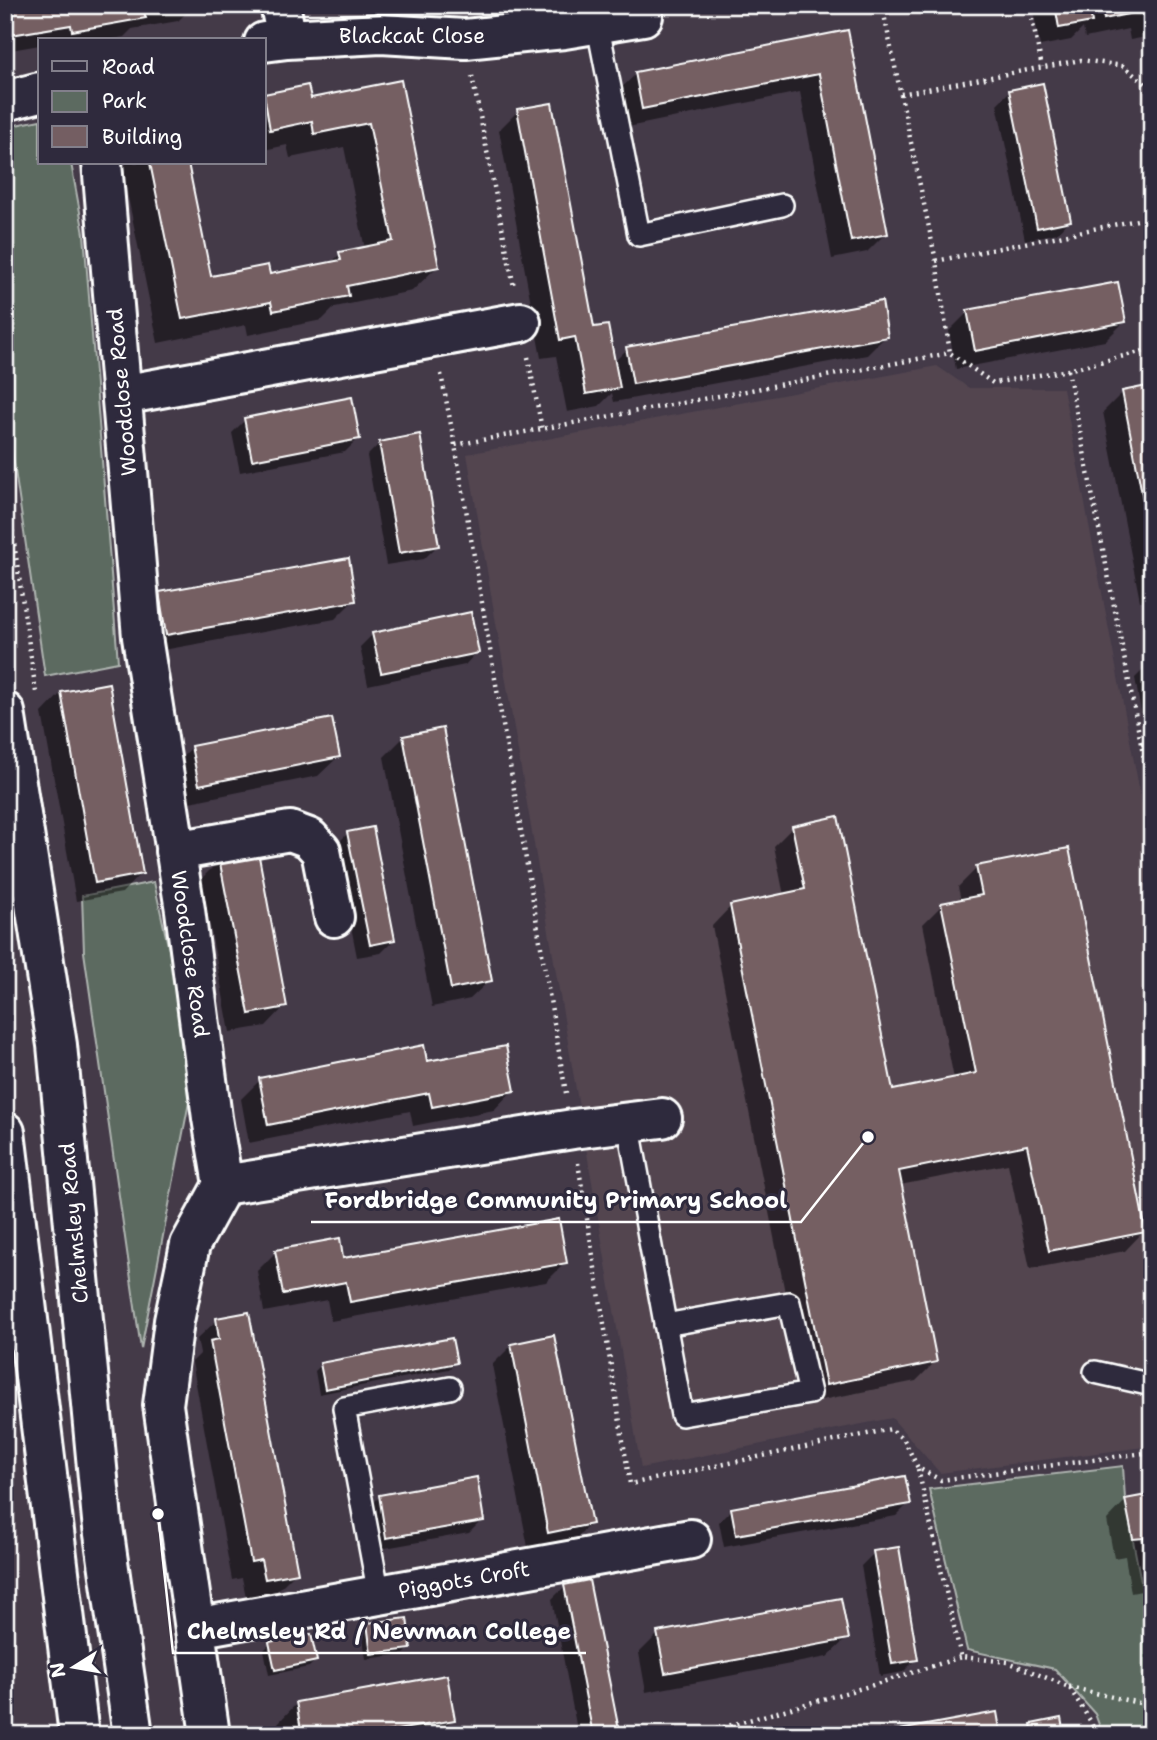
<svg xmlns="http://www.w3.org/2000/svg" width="1157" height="1740" viewBox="0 0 1157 1740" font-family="'Shantell Sans',sans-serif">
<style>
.built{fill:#524550}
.green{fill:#5c6a60;stroke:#aeb4b0;stroke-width:2}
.shadow{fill:#0007}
.building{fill:#745e62;stroke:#fff;stroke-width:2}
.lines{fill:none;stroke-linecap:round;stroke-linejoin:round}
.service-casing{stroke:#fff;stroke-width:26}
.minor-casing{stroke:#fff;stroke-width:44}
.tertiary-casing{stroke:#fff;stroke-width:44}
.path{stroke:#fff;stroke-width:4.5;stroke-dasharray:2 5;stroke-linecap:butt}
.service{stroke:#2f2a3d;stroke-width:21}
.minor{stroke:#2f2a3d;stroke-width:38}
.tertiary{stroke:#2f2a3d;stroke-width:38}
.labels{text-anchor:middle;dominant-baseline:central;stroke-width:6;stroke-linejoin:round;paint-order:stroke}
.street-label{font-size:21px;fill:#fff;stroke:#2f2a3d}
.leader{fill:none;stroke:#fff;stroke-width:2.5}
.callout-dot{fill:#fff;stroke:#2f2a3d;stroke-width:2.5}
.callout-label{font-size:23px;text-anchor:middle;font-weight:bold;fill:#fff;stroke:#2f2a3d;stroke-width:6;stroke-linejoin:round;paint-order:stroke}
</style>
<rect width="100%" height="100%" fill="#443a48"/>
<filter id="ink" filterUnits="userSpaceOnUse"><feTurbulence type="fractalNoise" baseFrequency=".0143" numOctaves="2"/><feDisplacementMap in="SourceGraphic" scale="14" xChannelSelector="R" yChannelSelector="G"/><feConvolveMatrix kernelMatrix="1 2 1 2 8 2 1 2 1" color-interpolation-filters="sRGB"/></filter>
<g filter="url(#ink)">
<path class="built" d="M937 366 969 388H1063L1152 856V1446L940 1473 892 1418 641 1468 467 454Z"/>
<path class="green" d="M40 120V163H71L84 234 118 662 45 676 5 402V137L11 126Z
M154 882 182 1009 190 1097 141 1349 84 952 82 896Z
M1123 1466 1125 1499 1152 1639V1735H1103L1095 1714 1055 1669 967 1650 929 1489Z"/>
<path class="shadow" d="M5 5H194L178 21 132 29 124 37 106 40H40V45L5 51Z
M425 5H481L427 16Z
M1032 5H1152V36L1130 40 1128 29 1085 38 1083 28 1071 40 1040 46Z
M846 32 886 233 867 252 832 259 800 92 623 128 616 93 636 74Z
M400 82 437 267 412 291 335 307 322 320 248 335 246 325 158 343 122 168 127 163H186L210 279 269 276 330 264 340 254 365 249 344 147 290 158 287 145 264 150V96L307 87 310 100Z
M1010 91 1069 220 1057 233 1025 240 997 104Z
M518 111 592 329 613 363 627 349 886 336 867 355 614 402 612 393 599 406 567 412 556 356 541 358 499 130Z
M968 312 1124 322 1105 341 956 369 949 331Z
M1152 387V599L1140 601 1103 412 1123 392Z
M245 420 358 439 345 452 240 472 232 433Z
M380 443 437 546 424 559 386 565 367 456Z
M159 593 354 600 335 619 147 653 140 613Z
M373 634 477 652 465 665 368 685 360 647Z
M1152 661V722L1143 723 1135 678Z
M61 693 141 873 122 893 76 901 42 713Z
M403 738 490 980 470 999 432 1007 384 757Z
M192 747 338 757 318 776 180 804 173 767Z
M793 827 892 1092 954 1079 923 924 942 905 961 901 958 887 977 868 1144 1231 1125 1251 1030 1269 1008 1164 900 1185 935 1362 916 1381 807 1403 712 926 731 906 784 896 774 846Z
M348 833 394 940 381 953 357 957 335 846Z
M220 860 285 1006 266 1026 230 1032 201 879Z
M426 1063 513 1090 494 1110 413 1126 410 1111 249 1143 241 1099 260 1080Z
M276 1252 342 1260 566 1262 546 1282 331 1321 327 1300 264 1312 257 1271Z
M217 1320 296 1572 277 1591 246 1597 242 1578 232 1580 192 1362 200 1354 197 1339Z
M511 1346 590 1524 571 1543 529 1552 492 1365Z
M455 1363 449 1369 319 1394 315 1371 321 1365Z
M380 1496 482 1520 469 1533 374 1550 367 1509Z
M1152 1496V1589L1131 1593 1125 1556 1114 1558 1107 1520 1126 1500Z
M909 1503 896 1516 724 1547 719 1522 732 1509Z
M874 1553 916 1659 903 1672 880 1676 861 1566Z
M565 1586 618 1735H578L552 1599Z
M368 1625 410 1648 404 1654 366 1659 362 1631Z
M658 1634 847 1638 827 1657 646 1692 639 1653Z
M270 1644 315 1661 309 1667 269 1675 264 1650Z
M297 1703 453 1719 437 1735H280L278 1723Z
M1032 1725 1062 1735H1023Z"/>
<path class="building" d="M5 5H185L144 12 146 18 72 31 71 25 5 36Z
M1055 5H1089L1092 22 1059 28Z
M1101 5H1152V22H1149L1147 10 1104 19Z
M848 30 888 234 851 241 819 74 642 109 635 72Z
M401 80 439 267 347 286 349 296 273 311 271 302 182 319 150 163H188L211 276 268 265 270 274 341 260 339 252 393 241 369 123 314 134 312 121 270 130 264 94 308 85 311 98Z
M1043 83 1071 221 1037 228 1009 90Z
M552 103 594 327 608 325 620 388 586 394 575 337 560 340 517 109Z
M1118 282 1126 322 975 351 967 310Z
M882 301 888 337 633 384 626 347Z
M1152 385V545L1122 391Z
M352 397 360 439 252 460 244 418Z
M420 434 439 546 399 553 379 442Z
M349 558 356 601 166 635 159 592Z
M471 612 479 653 381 673 372 633Z
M109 683 143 874 95 883 61 692Z
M332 718 340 757 199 785 191 746Z
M443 728 492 981 451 989 403 736Z
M838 816 893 1090 976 1073 941 903 982 895 976 866 1069 848 1146 1232 1049 1251 1027 1145 899 1171 937 1362 826 1385 730 905 805 889 792 826Z
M373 827 395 940 370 945 347 832Z
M258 851 287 1007 249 1014 219 858Z
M424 1045 427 1061 506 1046 515 1091 432 1107 429 1093 268 1125 259 1078Z
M559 1219 567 1263 350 1302 346 1282 283 1294 275 1250 340 1238 343 1258Z
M249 1312 298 1573 265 1579 261 1560 251 1562 210 1341 219 1339 216 1318Z
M554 1335 592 1524 548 1533 511 1344Z
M452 1338 457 1363 325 1389 320 1363Z
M905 1476 911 1504 736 1535 731 1508Z
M477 1477 484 1521 386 1538 379 1495Z
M1152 1494V1574H1150L1144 1538 1133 1539 1125 1499Z
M899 1547 918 1660 892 1664 873 1551Z
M589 1580 620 1735H593L564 1585Z
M841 1598 849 1639 665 1673 657 1632Z
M407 1618 411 1649 371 1654 367 1623Z
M311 1634 317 1661 275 1670 269 1642Z
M447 1675 455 1720 368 1735H302L296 1702Z
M997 1712 1001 1735H872Z
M1061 1718 1064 1735H1033L1031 1724Z"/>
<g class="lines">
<g class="service-casing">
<path id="service" d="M597 22 639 235 782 205
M628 1122 682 1415 810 1393 789 1303 665 1325
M1095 1372 1152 1385
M379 1595 344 1408 450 1388"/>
</g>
<g class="minor-casing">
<path id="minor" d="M280 5 287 39
M264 42 287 39 381 34 465 39 564 29 643 16
M5 101 40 92
M102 163 142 637 185 910 212 1118 223 1185 190 1245 174 1321 163 1405 210 1735
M122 395 521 322
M175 851 290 831 309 838 321 851 334 917
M223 1185 573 1129 662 1118
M195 1628 691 1539"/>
</g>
<g class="tertiary-casing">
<path id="tertiary" d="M5 712 57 1045 102 1520 133 1735
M5 1132 79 1735"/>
</g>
<path class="path" d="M882 5 936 261 950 353
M1029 5 1042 67
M472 76 514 287
M901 94 1081 60 1123 66 1152 89
M936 261 1152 217
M528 357 542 429
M1068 370 1152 800
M441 374 455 445
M5 482 36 692
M1141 744 1152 741
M566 1093 455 445 950 353 993 383 1068 370 1152 349
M578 1163 630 1484 891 1429 904 1440 918 1468 941 1480 1152 1452
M918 1469 961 1657 1008 1662 1069 1687 1091 1722 1096 1735
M1069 1687 1152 1706
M696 1735 873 1685 961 1657"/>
<use href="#service" class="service"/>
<use href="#minor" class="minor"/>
<use href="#tertiary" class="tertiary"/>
</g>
</g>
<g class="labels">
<g class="street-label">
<text x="412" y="36">Blackcat Close</text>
<text transform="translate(122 392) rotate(-95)">Woodclose Road</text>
<text transform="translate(190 954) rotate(82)">Woodclose Road</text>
<text transform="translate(74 1223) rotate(-95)">Chelmsley Road</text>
<text transform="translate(464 1580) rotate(-10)">Piggots Croft</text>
</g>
</g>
<path class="leader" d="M868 1137L801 1222H311M158 1514L173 1653H586"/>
<g class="callout-dot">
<circle cx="868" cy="1137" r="7"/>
<circle cx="158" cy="1514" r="7"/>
</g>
<g class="callout-label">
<text x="556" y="1208">Fordbridge Community Primary School</text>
<text x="379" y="1639">Chelmsley Rd / Newman College</text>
</g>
<rect width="1157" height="1740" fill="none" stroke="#2f2a3d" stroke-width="28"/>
<rect x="14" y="14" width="1129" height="1712" fill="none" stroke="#fff" stroke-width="2.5" filter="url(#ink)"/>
<rect x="38" y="38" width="228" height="126" fill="#2f2a3d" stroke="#827f8b" stroke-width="2"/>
<rect x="52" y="61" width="35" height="10" fill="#2f2a3d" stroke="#827f8b" stroke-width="2"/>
<text x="102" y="74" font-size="21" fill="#ffffff">Road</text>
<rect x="52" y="91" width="35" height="21" fill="#5c6a60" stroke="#827f8b" stroke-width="2"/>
<text x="102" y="108" font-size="21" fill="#ffffff">Park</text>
<rect x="52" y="126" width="35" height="21" fill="#745e62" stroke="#827f8b" stroke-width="2"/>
<text x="102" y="144" font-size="21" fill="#ffffff">Building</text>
<g transform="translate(74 1667) rotate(259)" stroke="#2f2a3d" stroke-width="5" paint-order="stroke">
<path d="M0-5L12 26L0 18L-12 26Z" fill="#ffffff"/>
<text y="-10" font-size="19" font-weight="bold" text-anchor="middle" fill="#ffffff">N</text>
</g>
</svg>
